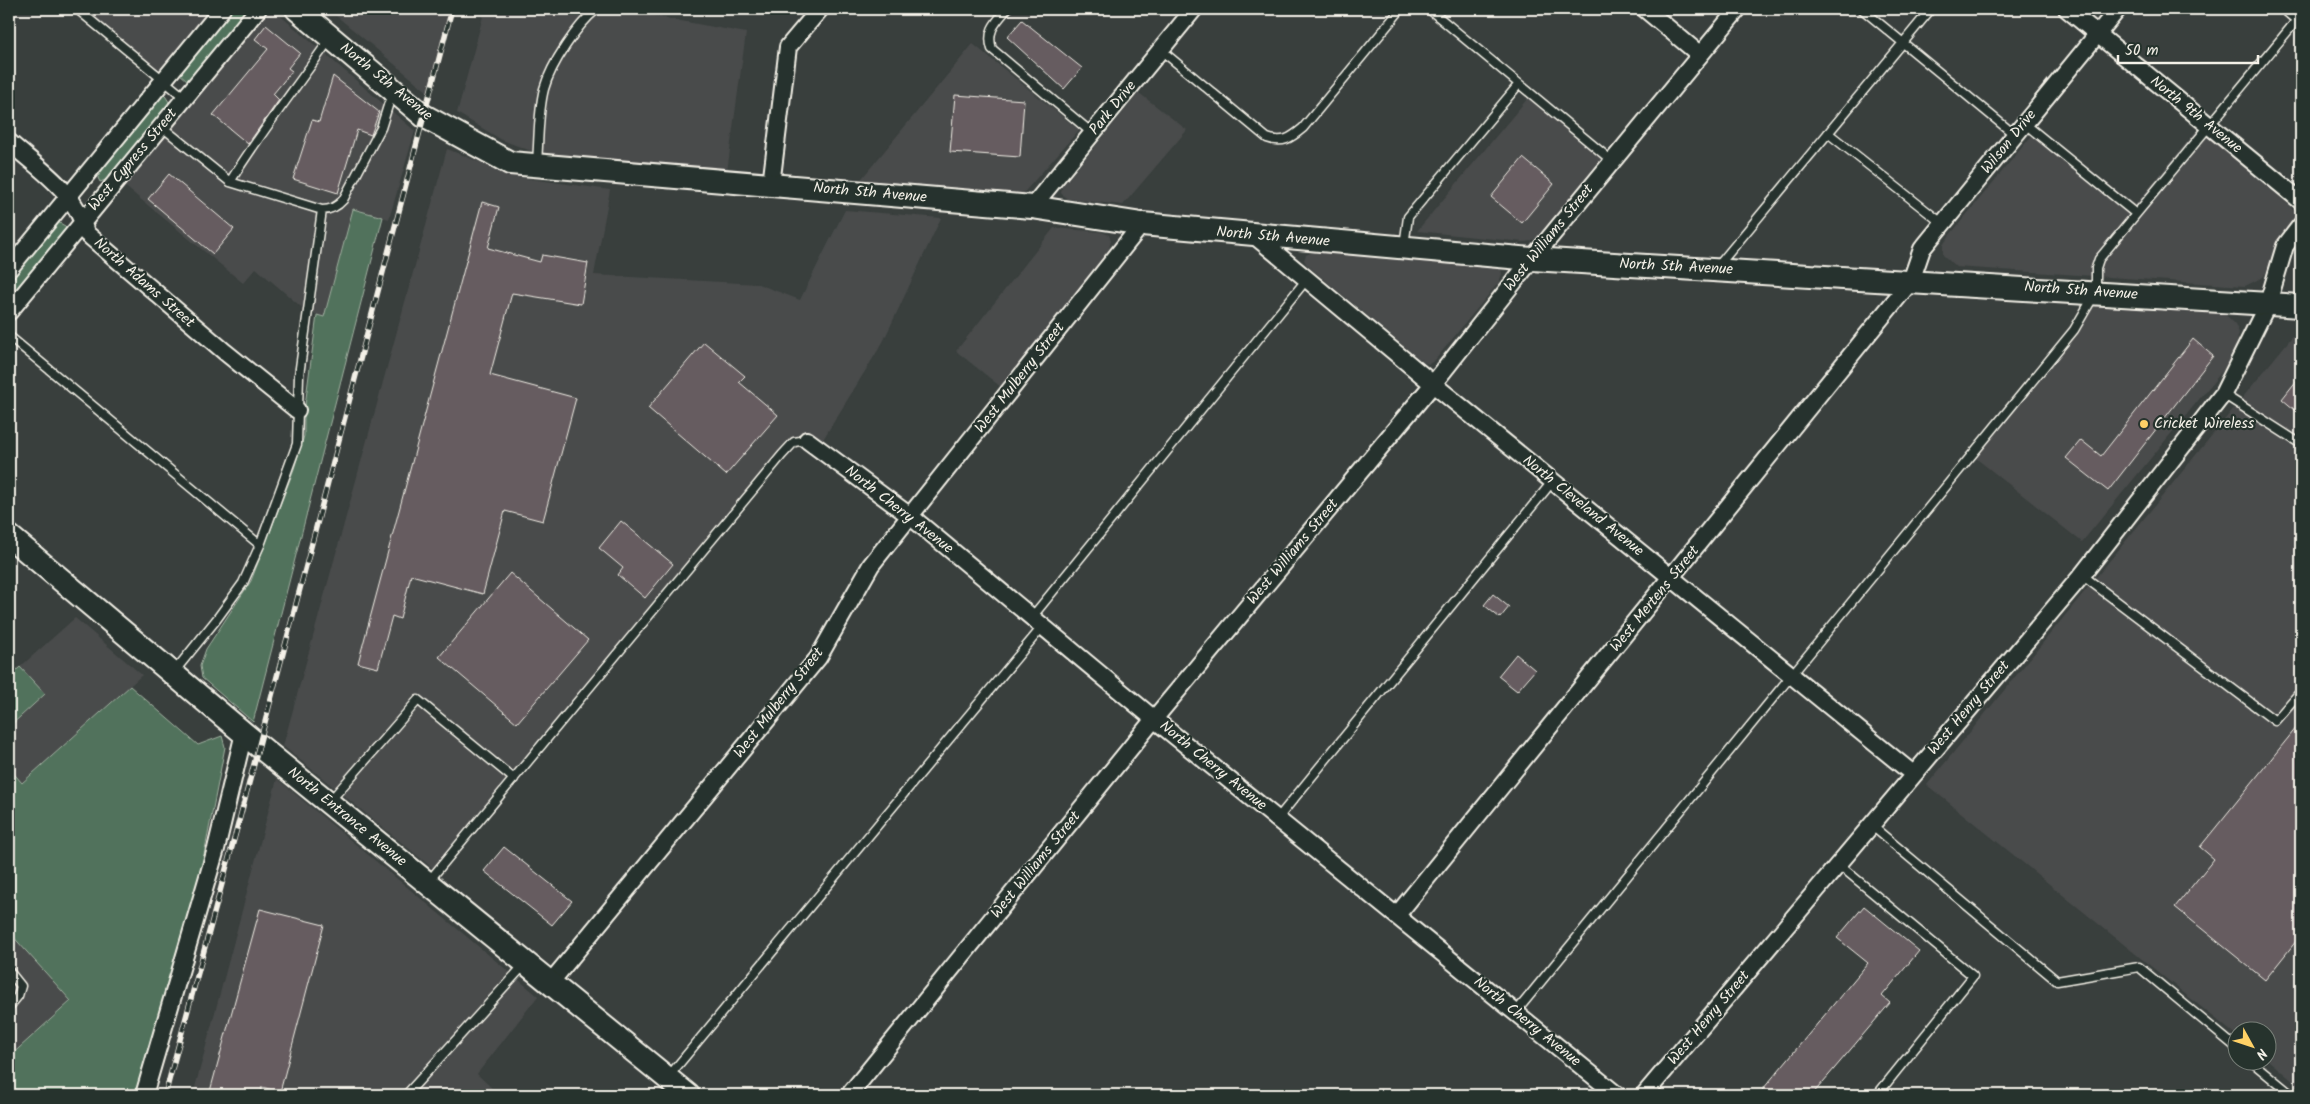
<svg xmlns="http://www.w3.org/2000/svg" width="2310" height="1104" viewBox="0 0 2310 1104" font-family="Kalam,sans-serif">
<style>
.built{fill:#494b4b}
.green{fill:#51725c;stroke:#a2b2a2}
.building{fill:#665c61;stroke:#f4f1e8}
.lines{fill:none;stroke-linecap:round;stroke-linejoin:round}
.lane-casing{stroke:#f4f1e8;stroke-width:11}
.street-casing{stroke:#f4f1e8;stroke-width:20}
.secondary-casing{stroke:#f4f1e8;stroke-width:26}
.lane{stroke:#26332d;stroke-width:8}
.street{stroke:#26332d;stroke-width:16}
.secondary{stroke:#26332d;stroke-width:22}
.rail-casing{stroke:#f4f1e8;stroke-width:5.5}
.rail{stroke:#26332d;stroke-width:4;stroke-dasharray:11;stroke-linecap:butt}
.poi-dot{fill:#ffd166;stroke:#26332d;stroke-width:2}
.labels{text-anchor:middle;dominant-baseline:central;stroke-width:4.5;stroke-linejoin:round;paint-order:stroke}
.street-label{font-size:15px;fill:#f4f1e8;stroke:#26332d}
.poi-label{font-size:15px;fill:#f4f1e8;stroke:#26332d;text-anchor:start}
</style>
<rect width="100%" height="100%" fill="#393f3d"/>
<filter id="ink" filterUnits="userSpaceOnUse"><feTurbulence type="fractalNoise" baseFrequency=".02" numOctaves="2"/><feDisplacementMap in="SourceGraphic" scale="10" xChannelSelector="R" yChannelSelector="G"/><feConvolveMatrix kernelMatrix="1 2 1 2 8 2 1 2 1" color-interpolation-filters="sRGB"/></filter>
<g filter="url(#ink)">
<path class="built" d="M68 9H215L154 79Z
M328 9H449L428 92Z
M485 9H628L627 11 746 33 727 172 561 156 531 151 502 140 457 113Z
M276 12 415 131 389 219 353 209 324 317 306 311 256 268 243 283 122 184 263 14Z
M973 44 1079 130 1020 197 858 183Z
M1139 93 1187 130 1123 205 1067 199 1061 193 1062 187Z
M1528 98 1601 159 1537 237 1531 241 1524 242 1417 231Z
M2038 128 2135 205 2198 129 2289 205 2295 212 2294 220 2278 247 2270 267 2263 277 2245 286 1956 267 1943 255V245L1949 236Z
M447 149 517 177 610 190 594 275 758 284 800 300 845 210 941 218 883 342 822 441 810 434 801 436 789 444 435 870 283 746Z
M1054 228 1102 232 1109 235 1111 241 1109 249 1001 387 956 351Z
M1317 250 1496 265 1501 269 1502 274 1499 282 1435 360 1429 364 1423 362 1307 265 1304 260 1306 255Z
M2082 304 2217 311 2226 315 2235 324 2239 333 2234 354 2224 369 2082 542 1968 452 2073 322Z
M2296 332H2301V1088L2268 1060V1032H2238L2237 1036 1927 785Z
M75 618 142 675 22 783 9 768V727L44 694 20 667Z
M277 779 538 996 477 1074 499 1095H193Z
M9 932 71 1001 9 1057Z"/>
<path class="green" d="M233 9H249L188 81 179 73Z
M164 94 169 102 167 107 108 179 100 182 98 178 100 172Z
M353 209 383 217 253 722 202 678 200 666 206 649 251 581 294 469 304 436V413L317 315 324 317Z
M58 222 65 226 67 231 9 305V279Z
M20 667 45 694 9 727V677Z
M130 686 198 745 222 736 225 747 199 880 136 1095H9V1057L71 1001 9 932V768L22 783Z"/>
<path class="building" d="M1022 20 1082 68 1064 89 1007 37Z
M266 25 300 53 288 68 292 71 273 94 279 100 248 144 213 115 268 49 255 39Z
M333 76 379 112 371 135 357 130 338 193 293 179 312 120 319 122Z
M955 95 1024 100 1020 157 950 152Z
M1523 158 1554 184 1522 223 1491 197Z
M169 174 234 229 213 254 148 199Z
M482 202 499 207 488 248 540 262 542 255 588 263 581 304 512 293 490 375 576 398 543 521 505 511 483 594 411 575 400 619 392 616 378 668 358 663Z
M2193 339 2213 356 2108 491 2066 458 2081 440 2101 456Z
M704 342 745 376 739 382 778 415 726 475 648 408Z
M2301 375V415L2282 399Z
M621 521 673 564 645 598 618 575 623 568 599 548Z
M510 573 588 640 517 723 439 657Z
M1493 594 1509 607 1500 618 1484 605Z
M1516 654 1535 670 1517 691 1498 676Z
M2301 722V935L2265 980 2175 907 2214 859 2200 847Z
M504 847 572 901 552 925 484 871Z
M1864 906 1919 951 1882 996 1890 1003 1812 1095H1758L1868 963 1837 938Z
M260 909 324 925 280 1092 262 1087 261 1095H209Z"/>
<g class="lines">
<g class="lane-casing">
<path id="lane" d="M77 9 185 98
M1007 9C996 22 986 31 992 49L1092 133
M1429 9 1612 161
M1862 9 2015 135
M2283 9 2301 24
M1161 50 1267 138C1283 144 1291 138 1303 128L1401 9
M2024 123 2136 214
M161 126 230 182 322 210C331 210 337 207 343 200L381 128 392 93
M1828 133 1943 224
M537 162C539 139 538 112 544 89 551 64 577 25 597 9
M230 182C260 133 296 88 329 40
M1404 246 1408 217 1519 84
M1718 266 1931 9
M9 336 260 545
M2223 394 2301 444
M2082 575 2275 721 2301 691
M1032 617 1307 279
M174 672 216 620 243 583 260 545 297 444 299 375 322 210
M330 801 418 700 514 779
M1278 818 1552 482
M1871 825 2057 981 2139 967 2238 1049
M1838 864 1973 976 1877 1095
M428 882 782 455 794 442 807 440
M9 971 21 986 18 996 9 1007
M1516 1012 2074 330 2096 292V268L2099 259 2301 15
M2252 1062 2292 1095
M669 1076 1043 626
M406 1095 524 965"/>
</g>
<g class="street-casing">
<path id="street" d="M1645 9 1699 54
M2067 9 2301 201
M9 142C39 169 77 192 86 233L225 352 297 410
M771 185 788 47 820 9
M1032 207 1194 9
M1255 236 1433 384 1913 774
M9 269 222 9
M9 312 258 9
M807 440 910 516 1154 719 1617 1095
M1397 915 1911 281 1922 249 2118 9
M550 983 818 658 871 565 1142 224
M144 1095 216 849 244 733
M849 1095 1154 719 1433 384 1532 259 1738 9
M1644 1095 2082 575 2223 394 2268 303 2285 246 2301 225"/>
</g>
<g class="secondary-casing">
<path id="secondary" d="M297 9 424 116 510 163 1032 207 1142 224 1532 259 2301 306
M9 536 259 746 688 1095"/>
</g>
<use href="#lane" class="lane"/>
<use href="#street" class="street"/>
<use href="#secondary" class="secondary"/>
<g class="rail-casing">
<path id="rail" d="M165 1095 243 806 452 9"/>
</g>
<use href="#rail" class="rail"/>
</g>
</g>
<circle class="poi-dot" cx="2144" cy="424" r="5"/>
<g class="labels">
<g class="street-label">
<text transform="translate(386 82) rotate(39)">North 5th Avenue</text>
<text transform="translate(1113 108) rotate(-51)">Park Drive</text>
<text transform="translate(2196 115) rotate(39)">North 9th Avenue</text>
<text transform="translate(2009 142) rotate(-51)">Wilson Drive</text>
<text transform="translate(133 160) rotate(-50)">West Cypress Street</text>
<text transform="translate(870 193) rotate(5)">North 5th Avenue</text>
<text transform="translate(1273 237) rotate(5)">North 5th Avenue</text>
<text transform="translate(1549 238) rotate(-51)">West Williams Street</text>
<text transform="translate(1676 267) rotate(3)">North 5th Avenue</text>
<text transform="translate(144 283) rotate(41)">North Adams Street</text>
<text transform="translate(2081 291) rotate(4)">North 5th Avenue</text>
<text transform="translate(1020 378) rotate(-52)">West Mulberry Street</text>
<text transform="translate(1583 506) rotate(39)">North Cleveland Avenue</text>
<text transform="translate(899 510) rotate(38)">North Cherry Avenue</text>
<text transform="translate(1293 552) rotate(-50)">West Williams Street</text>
<text transform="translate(1655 599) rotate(-51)">West Mertens Street</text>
<text transform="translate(779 703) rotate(-52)">West Mulberry Street</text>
<text transform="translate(1969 708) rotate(-50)">West Henry Street</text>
<text transform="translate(1213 766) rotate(39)">North Cherry Avenue</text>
<text transform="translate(347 817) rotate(39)">North Entrance Avenue</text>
<text transform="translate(1036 865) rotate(-51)">West Williams Street</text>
<text transform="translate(1709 1018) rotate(-50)">West Henry Street</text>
<text transform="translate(1527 1022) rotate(39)">North Cherry Avenue</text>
</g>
<g class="poi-label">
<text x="2154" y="424">Cricket Wireless</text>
</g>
</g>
<rect width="2310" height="1104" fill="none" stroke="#26332d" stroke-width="30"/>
<rect x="15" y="15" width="2280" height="1074" fill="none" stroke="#f4f1e8" stroke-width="2" filter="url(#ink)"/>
<g transform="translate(2252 1046) rotate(130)"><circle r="24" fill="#26332d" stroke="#787f78"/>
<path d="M0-4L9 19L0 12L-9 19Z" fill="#ffd166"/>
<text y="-8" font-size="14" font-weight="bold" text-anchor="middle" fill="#f4f1e8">N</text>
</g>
<path d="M2118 55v8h140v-8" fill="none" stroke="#f4f1e8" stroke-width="2.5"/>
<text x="2125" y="55" font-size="15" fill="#f4f1e8" stroke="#26332d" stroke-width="4" paint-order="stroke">50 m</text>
</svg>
